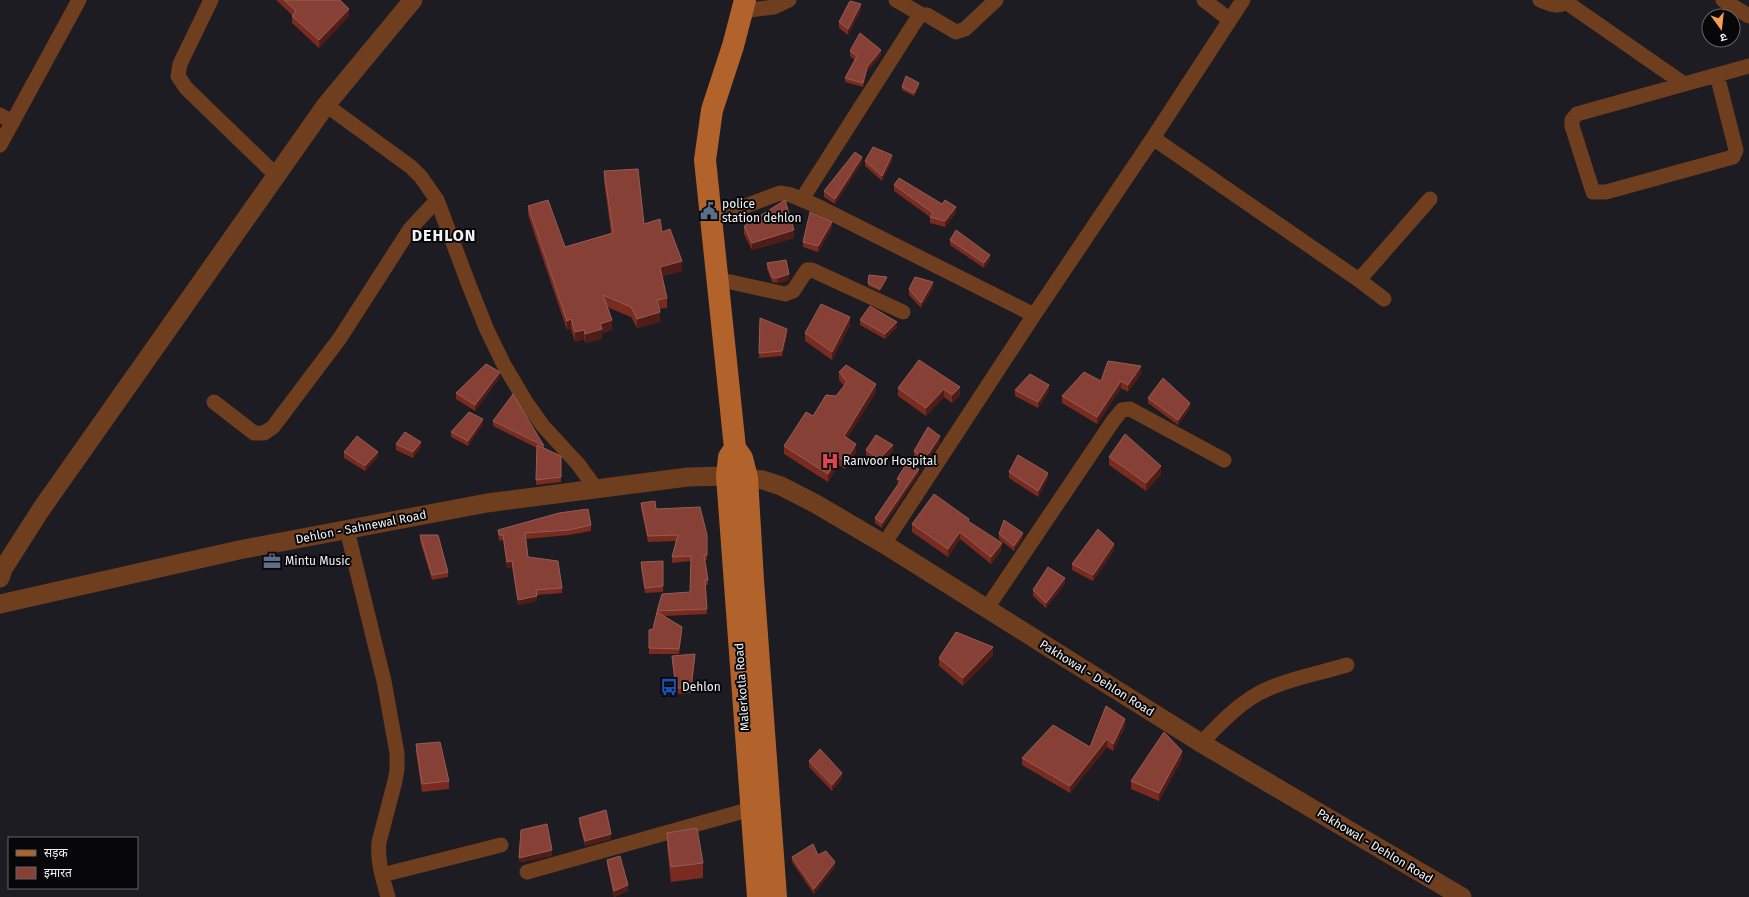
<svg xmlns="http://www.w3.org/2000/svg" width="1749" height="897" viewBox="0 0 1749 897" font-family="'Fira Sans','Noto Sans Devanagari',sans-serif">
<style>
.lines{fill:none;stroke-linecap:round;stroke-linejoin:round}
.minor{stroke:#6e3e1e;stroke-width:15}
.tertiary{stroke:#6e3e1e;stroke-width:19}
.primary{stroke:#b2632c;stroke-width:22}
.wall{fill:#7a2b1f}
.shaded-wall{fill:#4f1c17}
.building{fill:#874036;stroke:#975c54}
.labels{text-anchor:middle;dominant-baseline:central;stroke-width:4;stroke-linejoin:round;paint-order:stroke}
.poi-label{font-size:12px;fill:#f1f2f6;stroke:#070709;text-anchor:start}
.street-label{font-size:12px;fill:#f1f2f6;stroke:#070709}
.district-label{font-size:16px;font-weight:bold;letter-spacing:1px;fill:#f1f2f6;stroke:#070709}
</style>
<rect width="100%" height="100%" fill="#1c1c22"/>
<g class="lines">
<path class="minor" d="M211 0 180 64 178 76 186 88 277 176
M896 0 922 15
M1204 0 1230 20
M1540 0C1550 4 1559 9 1568 0
M1723 0 1749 16
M1566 2 1684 84
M743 11 774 7 789 0
M1717 75 1736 150 1733 157 1606 192H1593L1572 126V120L1577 114 1749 66
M326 105 411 167 421 177 437 200 469 285 487 330 504 365 526 402 543 426 578 464 597 490
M0 115 13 122
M1153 138 1359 280 1384 299
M0 145 79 0
M802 199 917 19 922 15H927L956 32 965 29 996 0
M711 219 780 193 791 195 817 206 1034 315
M717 279 785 294 793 291 807 270H812L903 312
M1359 280 1430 199
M214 402 254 433H264L273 427 340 338 410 229 437 200
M347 530 384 681 397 753V770L395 781 379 842C377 861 383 879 388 897
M884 544 1034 315 1153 138 1243 0
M987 608 1113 421 1122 410 1130 409 1224 460
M1201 743C1217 727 1232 710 1251 698 1276 681 1317 674 1347 665
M527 872 751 809
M382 875 501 845"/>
<path class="tertiary" d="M0 578 3 569 42 508 326 105 413 0
M0 604 239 550 487 503 688 477 727 476 763 480 781 486 816 504 884 544 1201 743 1462 897"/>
<path class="primary" d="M745 0 733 46 712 110 705 160 735 448 742 458 747 478 753 580 776 897
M735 448 729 457 727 476 758 897"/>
</g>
<path class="wall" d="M276 0H340L349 16 319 48 292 23V15Z
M861 10 848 35 839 28V22Z
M850 51 881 55 867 72 863 87 845 82V78L855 60 850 56Z
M919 86 914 96 902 90V87Z
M865 161H892L882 181 865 166Z
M862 162 835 204 824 197V191Z
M604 171 644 224 662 232 682 271 662 276 667 298V308L659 309 660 322 637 328 631 317 607 307 612 330 602 333V339L585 343 584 339 575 342 571 329 567 330 528 215V206L565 247 611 233 604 181Z
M894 185 956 213 945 227 930 223V217L894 191Z
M744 226 794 238 752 250 744 234Z
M832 228 818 252 803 247V242Z
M950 240 990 260 984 268 950 245Z
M767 263 789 280 777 283 772 282 767 269Z
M887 279 880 291 868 286V283Z
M933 288 921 308 909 295V289Z
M760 318 787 335 782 356 759 358Z
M860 320 897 327 885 339 860 325Z
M850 325 832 360 805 341V333Z
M919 360 960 395 952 403 944 397 926 416 898 396V388Z
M839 372 876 392 847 438 856 452 845 469 839 465 828 482 784 454V446L813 416 836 396 844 386 839 380Z
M1141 374 1128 392 1121 388 1097 424 1062 403V396L1101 381Z
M500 377 475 411 456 399V393Z
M1015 390 1049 391 1038 408 1015 396Z
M1148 398 1190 408 1178 425 1148 403Z
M493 421 544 446V448L561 456V482L536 485 537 448 493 426Z
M483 424 468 446 451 437V432Z
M940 442 929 458 923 464 914 456V451Z
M396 444 421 447 413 458 396 450Z
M866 450 893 451 879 464 866 455Z
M344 452 378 457 365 471 344 458Z
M1109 457 1161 474 1146 491 1109 465Z
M1009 472 1048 478 1038 497 1009 478Z
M919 474 882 528 875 523V518L898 484 897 479Z
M641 503 656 509 707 535V560H705L708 580V585H705L707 614 664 616 682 632 679 654H649V630L653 629 657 611 690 592 691 561 672 563V557L676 541 648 542 641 508Z
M969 522 1002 550 991 564 960 539 948 557 912 532V524Z
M591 525V531L569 535 526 539 528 557 562 588V593L537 595V601L518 605 512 567 507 568 503 540 499 541 498 530Z
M999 534 1023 538 1014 551 999 539Z
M420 535 448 572V577L432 580 420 541Z
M1114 550 1093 581 1072 570V564Z
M641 562 663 586V592L645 593 641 568Z
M1065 584 1046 608 1033 596V590Z
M993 655 963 686 939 666V658Z
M672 656 695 659 691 693 676 694 672 661Z
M1125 727 1113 751 1107 747 1070 793 1022 765V758L1090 747Z
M416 744 449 781V789L422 792 416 752Z
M1182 759 1159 801 1131 789V781Z
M809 761 842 778 832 791 809 767Z
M579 818 611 839 585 846 579 823Z
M667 833 703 863V878L671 882 667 848Z
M792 857 835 867 814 894 792 862Z
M607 860 628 891 614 897 607 865Z"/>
<path class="shaded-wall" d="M861 4V10L848 35V29Z
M349 9V16L319 48V40Z
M881 50V55L867 72 863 87V83L867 67Z
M919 83V86L914 96V93Z
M892 155V161L882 181V176Z
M862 157V162L835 204V199Z
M956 207V213L945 227V221Z
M832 222V228L818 252V246Z
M794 230V238L752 250V243Z
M990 255V260L984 268V263Z
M682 261V271L660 276V267Z
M789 274V280L777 283V278Z
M887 277V279L880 291V289Z
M933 282V288L921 308V303Z
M660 312V322L637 328V319Z
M850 317V325L832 360V352Z
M571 319V329L567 330V321Z
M612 320V330L602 333V339L585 343V334L600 324Z
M897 322V327L885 339V334Z
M787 329V335L782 356V351Z
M584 330V339L575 342V332Z
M1141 366V374L1128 392V385Z
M500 372V377L475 411V405Z
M1121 381V388L1097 424V417Z
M876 384V392L844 444V436Z
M1049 385V391L1038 408V402Z
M960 387V395L952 403V395Z
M944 389V397L926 416V408Z
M1190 403V408L1178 425V420Z
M483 419V424L468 446V441Z
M940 436V442L929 458 923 464V459Z
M421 442V447L413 458V452Z
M856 444V452L845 469V462Z
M893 445V451L879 464V459Z
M378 452V457L365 471V466Z
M839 457V465L828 482V474Z
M1161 466V474L1146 491V483Z
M919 469V474L882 528V523Z
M1048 473V478L1038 497V491Z
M960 532V539L948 557V549Z
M1023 533V538L1014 551V546Z
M1002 543V550L991 564V557Z
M1114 544V550L1093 581V575Z
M512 561V567L507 568V562Z
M1065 578V584L1046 608V603Z
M537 596V601L518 605V600Z
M682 627V632L679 654V649Z
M993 647V655L963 686V678Z
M695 654V659L691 693V688Z
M1125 719V727L1113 751V744Z
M1107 739V747L1070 793V786Z
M1182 751V759L1159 801V793Z
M842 773V778L832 791V785Z
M611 834V839L585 846V841Z
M552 850V856L519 863V858Z
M835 862V867L814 894V889Z
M628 885V891L614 897V891Z"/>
<path class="building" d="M284 0H340L349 9 319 40 292 16 296 11Z
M850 1 861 4 848 29 839 22Z
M860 33 881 50 867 67 863 83 845 78 857 56 850 51Z
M906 76 919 83 914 93 902 87Z
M873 147 892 155 882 176 865 161Z
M855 152 862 157 835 199 824 191Z
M638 169 644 224 660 219 662 232 670 229 682 261 660 267 667 298 657 300 660 312 637 319 631 307 603 295 612 320 600 324 602 329 585 334 584 330 575 332 571 319 567 321 528 206 548 200 565 247 613 233 604 171Z
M899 178 942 204 945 200 956 207 945 221 930 217 933 213 894 185Z
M785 200 794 230 752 243 744 226Z
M810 212 832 222 818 246 803 242Z
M956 230 990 255 984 263 950 240Z
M786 260 789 274 777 278 772 277 767 263Z
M869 275 887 277 880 289 868 283Z
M915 277 933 282 921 303 909 289Z
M821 304 850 317 832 352 805 333Z
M870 306 897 322 885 334 860 320Z
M760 318 787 329 782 351 759 353Z
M919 360 960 387 952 395 944 389 926 408 898 388Z
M1108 361 1141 366 1128 385 1121 381 1097 417 1062 396 1084 372 1101 381Z
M486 364 500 372 475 405 456 393Z
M846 365 876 384 844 436 856 444 845 462 839 457 828 474 784 446 806 412 813 416 826 395 836 396 847 382 839 372Z
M1030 374 1049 385 1038 402 1015 390Z
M1163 378 1190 403 1178 420 1148 398Z
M513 394 544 446 493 421Z
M469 412 483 419 468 441 451 432Z
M928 427 940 436 929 453 923 459 914 451Z
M405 432 421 442 413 452 396 444Z
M1125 434 1161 466 1146 483 1109 457Z
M876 435 893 445 879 459 866 450Z
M357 436 378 452 365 466 344 452Z
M537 445 561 456V477L536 480Z
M1018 455 1048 473 1038 491 1009 472Z
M905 466 919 469 882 523 875 518 901 480 897 479Z
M934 494 969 519 968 521 1002 543 991 557 960 532 948 549 912 524Z
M655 501 656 509 700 507 707 535V555H704L708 580H705L707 609 657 611 662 594 690 592 691 556 672 557 678 535 648 536 641 503Z
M588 509 591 525 569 530 525 533 528 557 558 561 562 588 536 590 537 596 518 600 512 561 507 562 503 535H499L498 530 559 513Z
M1004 520 1023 533 1014 546 999 534Z
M1098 529 1114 544 1093 575 1072 564Z
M420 535H438L448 572 432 575Z
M663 561V586L645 588 641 562Z
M1048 567 1065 578 1046 603 1033 590Z
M657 612 682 627 679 649 649 648V630L653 629Z
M956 632 993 647 963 678 939 658Z
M695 654 691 688H676L672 656Z
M1106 706 1125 719 1113 744 1107 739 1070 786 1022 758 1053 725 1090 747Z
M1164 732 1182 751 1159 793 1131 781Z
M440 742 449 781 422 784 416 744Z
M820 749 842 773 832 785 809 761Z
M606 810 611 834 585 841 579 818Z
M547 824 552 850 519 858 521 830Z
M697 828 703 863 671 867 667 833Z
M813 844 818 855 826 851 835 862 814 889 792 857Z
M620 856 628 885 614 891 607 860Z"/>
<defs>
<g id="civic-bare" transform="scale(1.38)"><path d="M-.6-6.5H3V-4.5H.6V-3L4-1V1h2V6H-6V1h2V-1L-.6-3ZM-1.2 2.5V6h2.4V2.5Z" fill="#5c6f8a" stroke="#070709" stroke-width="2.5" paint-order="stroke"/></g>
<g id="hospital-bare" transform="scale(1.38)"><path d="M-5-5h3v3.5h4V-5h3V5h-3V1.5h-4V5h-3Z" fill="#e0444e" stroke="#070709" stroke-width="2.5" paint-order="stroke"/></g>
<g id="office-bare" transform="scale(1.38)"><path d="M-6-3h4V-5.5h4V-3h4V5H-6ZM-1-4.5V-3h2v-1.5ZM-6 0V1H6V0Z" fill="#5c6f8a" stroke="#070709" stroke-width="2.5" paint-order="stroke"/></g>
<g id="bus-bare" transform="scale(1.38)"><path d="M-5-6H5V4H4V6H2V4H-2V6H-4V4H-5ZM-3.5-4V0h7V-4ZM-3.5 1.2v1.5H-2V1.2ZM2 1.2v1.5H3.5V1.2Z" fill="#1a4fb4" stroke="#070709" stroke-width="2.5" paint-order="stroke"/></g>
</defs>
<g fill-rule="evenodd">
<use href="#civic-bare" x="709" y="211"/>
<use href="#hospital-bare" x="830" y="461"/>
<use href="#office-bare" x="272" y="561"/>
<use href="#bus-bare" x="669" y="687"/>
</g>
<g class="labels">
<g class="poi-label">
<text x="722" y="204">police<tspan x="722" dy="14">station dehlon</tspan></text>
<text x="843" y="461">Ranvoor Hospital</text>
<text x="285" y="561">Mintu Music</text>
<text x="682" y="687">Dehlon</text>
</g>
<g class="street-label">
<text transform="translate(361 527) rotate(-11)">Dehlon - Sahnewal Road</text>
<text transform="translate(1097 678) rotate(32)">Pakhowal - Dehlon Road</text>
<text transform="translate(742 687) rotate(-94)">Malerkotla Road</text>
<text transform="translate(1375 846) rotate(31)">Pakhowal - Dehlon Road</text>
</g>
<g class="district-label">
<text x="444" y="235">DEHLON</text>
</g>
</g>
<rect x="8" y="837" width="130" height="52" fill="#070709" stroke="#656568"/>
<rect x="16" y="850" width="20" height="6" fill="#b2632c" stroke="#656568"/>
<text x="44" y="857" font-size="12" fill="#f1f2f6">सड़क</text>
<rect x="16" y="867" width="20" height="12" fill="#874036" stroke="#656568"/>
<text x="44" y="877" font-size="12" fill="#f1f2f6">इमारत</text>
<g transform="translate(1721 28) rotate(165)"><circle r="19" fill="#070709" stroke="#656568"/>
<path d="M0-3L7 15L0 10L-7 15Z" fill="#fa9f4e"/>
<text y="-6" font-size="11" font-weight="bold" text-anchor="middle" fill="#f1f2f6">उ</text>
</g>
</svg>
